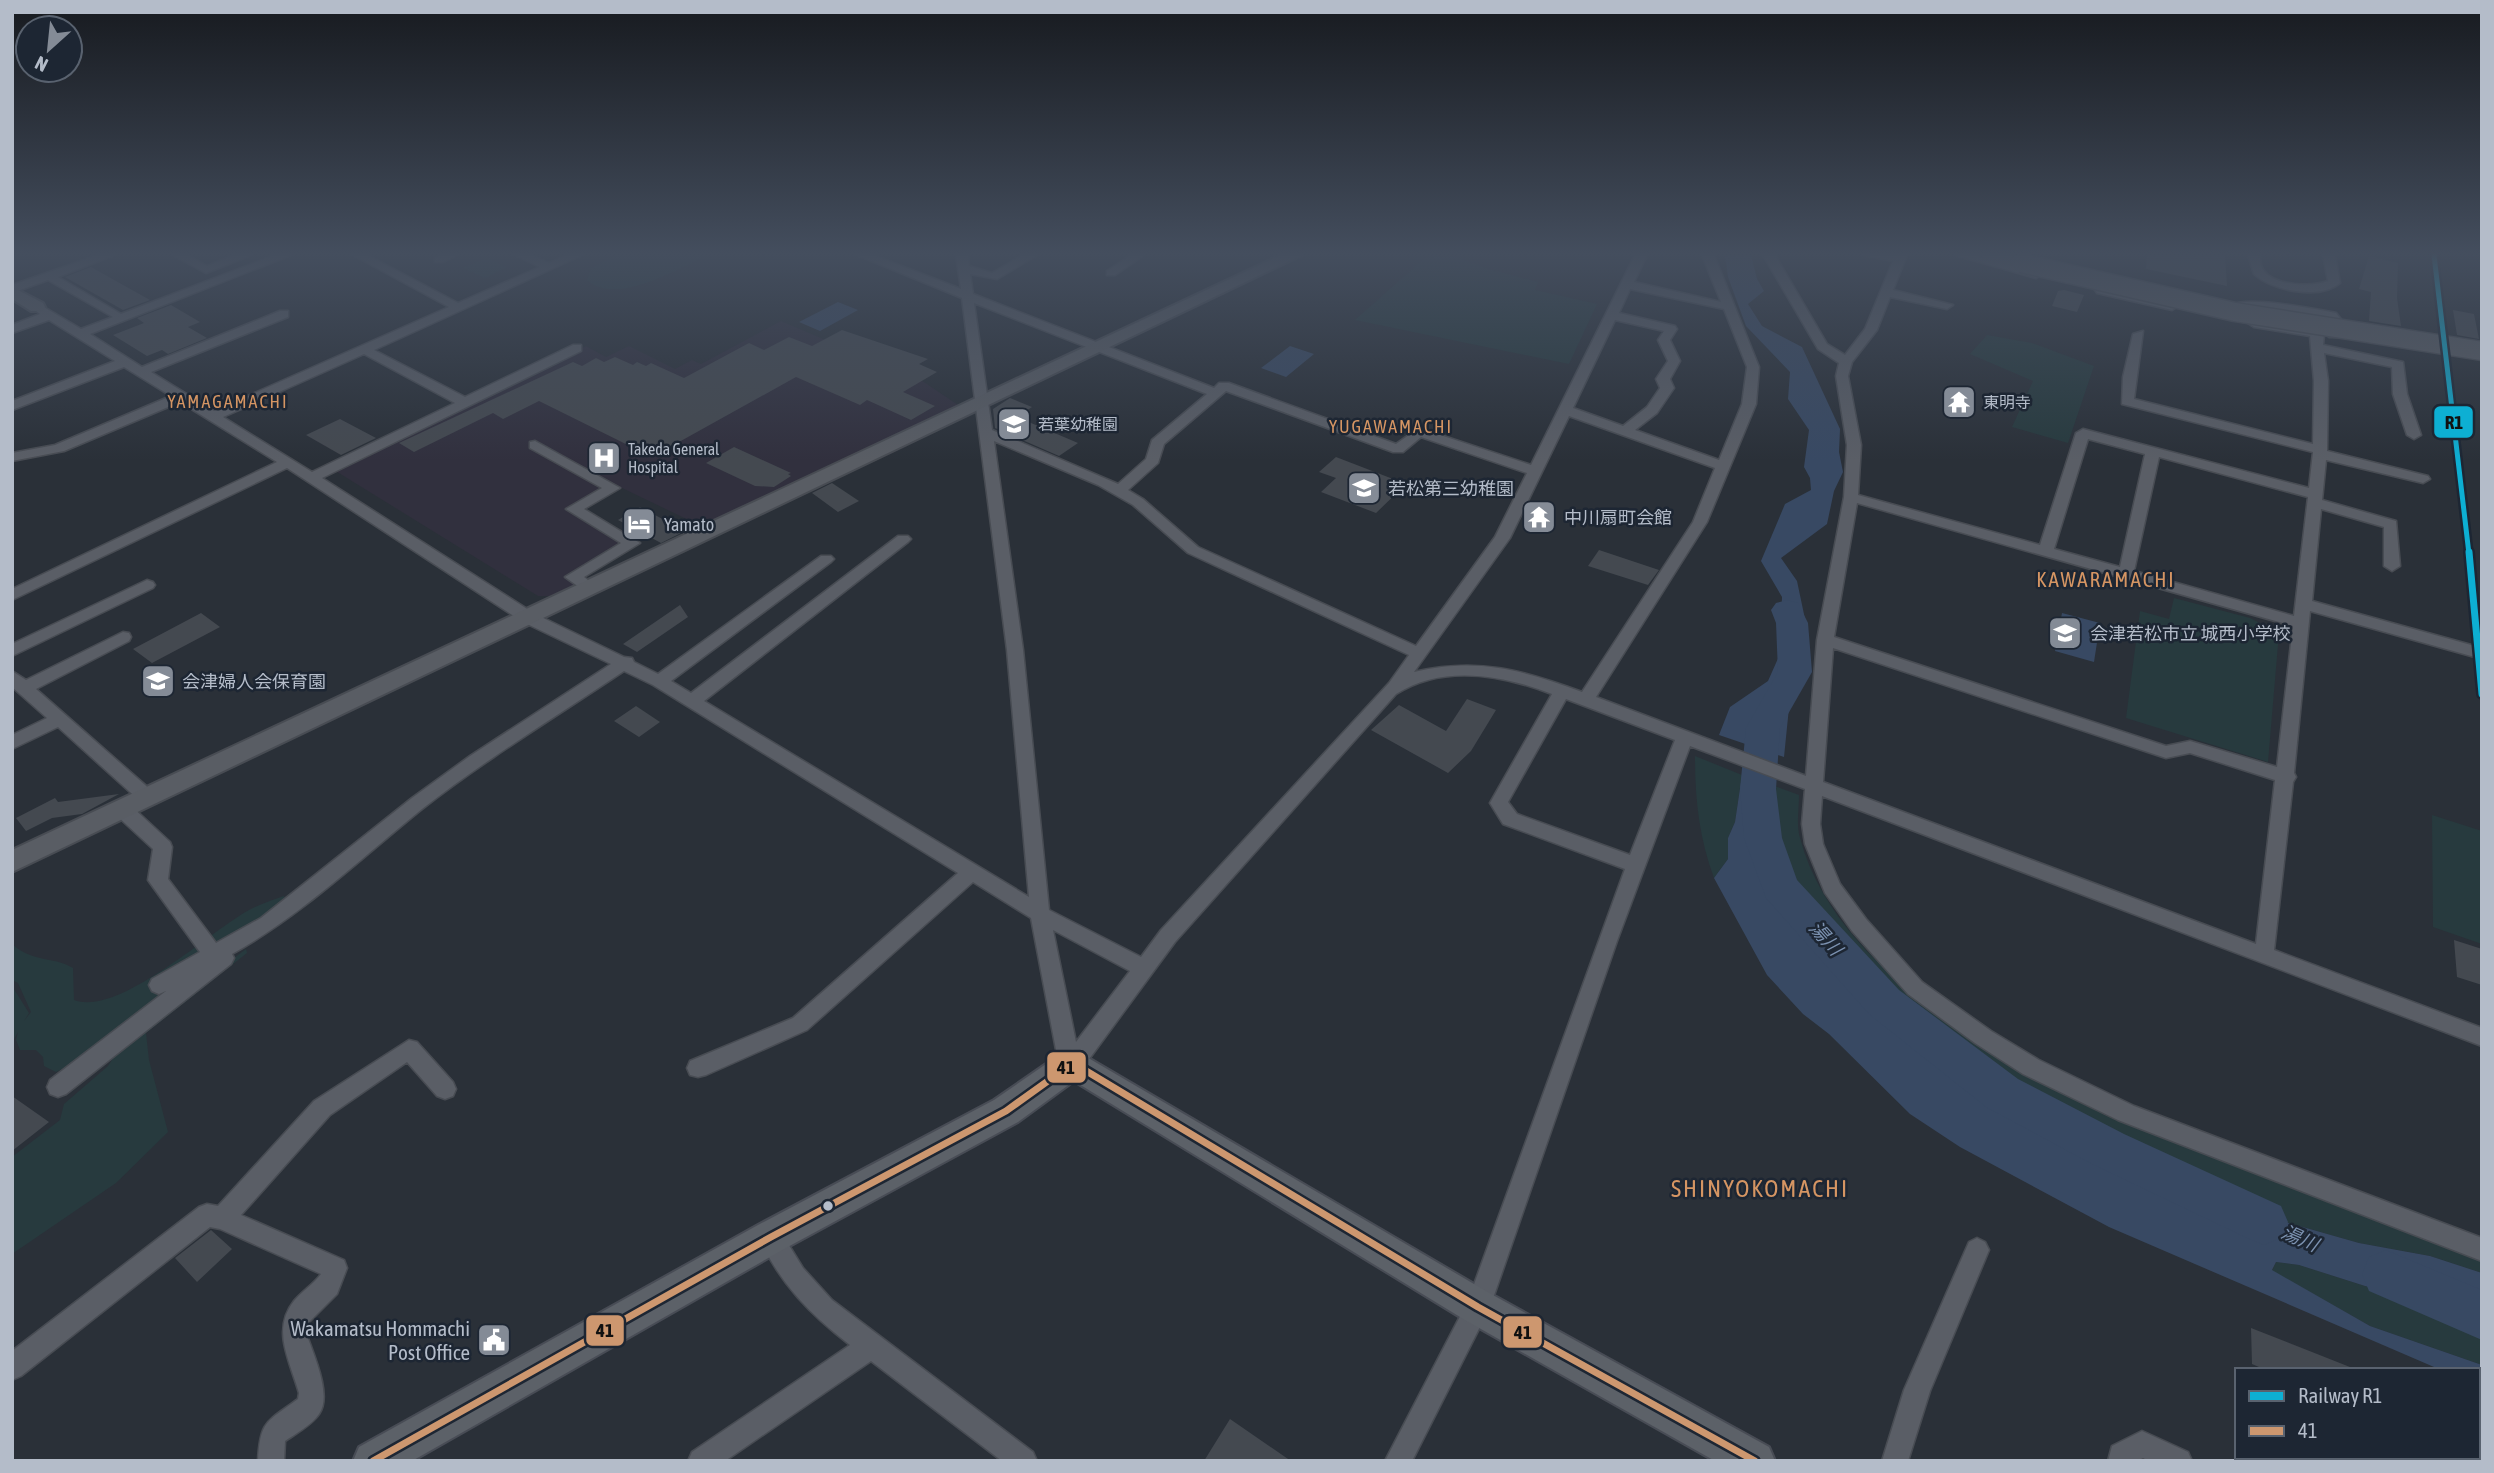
<svg xmlns="http://www.w3.org/2000/svg" width="2494" height="1473" viewBox="0 0 2494 1473" font-family="'Asap Condensed','Noto Sans JP',sans-serif">
<style>
.medical{fill:#31303e}
.green{fill:#273a3e}
.water{fill:#384963}
.lines{fill:none;stroke-linecap:round;stroke-linejoin:round}
.river{fill:#384963;fill-rule:evenodd}
.building{fill:#444950}
.street-casing{stroke:#484c53;stroke-width:3}
.secondary-casing{stroke:#484c53;stroke-width:4}
.primary-casing{stroke:#484c55;stroke-width:4}
.street{fill:#5a5e66;fill-rule:evenodd}
.secondary{fill:#595d64;fill-rule:evenodd}
.primary{fill:#5c6168;fill-rule:evenodd}
.secondary-bridge-casing{stroke:#484c53;stroke-width:21;stroke-linecap:butt}
.secondary-bridge{stroke:#595d64;stroke-width:18}
.bus-1-casing{stroke:#1d2633;stroke-width:12}
.bus-1{stroke:#cd976f;stroke-width:7}
.rail-1-far1-casing{stroke:#1d2633;stroke-width:10}
.rail-1-casing{stroke:#1d2633;stroke-width:12}
.rail-1-far1{stroke:#0dafd3;stroke-width:5}
.rail-1{stroke:#0dafd3;stroke-width:7}
.bus-dot{fill:#b4bcc9;stroke:#1d2633;stroke-width:2.5}
.labels{text-anchor:middle;dominant-baseline:central;stroke-width:5;stroke-linejoin:round;paint-order:stroke}
.far-poi-label{font-size:16px;fill:#b4bcc9;stroke:#1d2633;text-anchor:start}
.far-quarter-label{font-size:18px;letter-spacing:2px;fill:#d59563;stroke:#1d2633}
.poi-label{font-size:18px;fill:#b4bcc9;stroke:#1d2633;text-anchor:start}
.water-label{font-size:19px;font-style:italic;fill:#7c92b1;stroke:#1d2633}
.quarter-label{font-size:21px;letter-spacing:2px;fill:#d59563;stroke:#1d2633}
.near-poi-label{font-size:21px;fill:#b4bcc9;stroke:#1d2633;text-anchor:end}
.near-quarter-label{font-size:24px;letter-spacing:2px;fill:#d59563;stroke:#1d2633}
.line-badge{stroke:#1d2633;stroke-width:2.5}
.pale-badge-label{font-size:19px;text-anchor:middle;font-weight:bold;fill:#111}
</style>
<rect width="100%" height="100%" fill="#2a3038"/>
<path class="medical" d="M781 321 924 382 958 405 877 447 701 526 622 488 582 510 640 542 584 576 587 579 550 596H538L334 470 586 346 606 357 629 346 675 369 692 360 701 364Z"/>
<path class="green" d="M617 255H708C679 268 616 307 587 280L591 268Z
M1449 255 1488 269 1538 282 1535 290 1597 304 1569 364 1355 320 1425 258Z
M486 258 507 267 485 278 463 268Z
M1987 335 2032 343 2094 366 2068 443 2012 427 2033 381 1970 354Z
M2174 598 2250 618 2279 633 2268 762 2126 718 2140 611 2169 619Z
M1695 756 1742 775 1735 822 1728 838V859L1714 878C1699 837 1695 800 1695 756Z
M1766 783 1799 795C1799 809 1796 825 1800 838 1824 929 1910 997 1985 1045L2482 1259V1273L2430 1256 2359 1243 2285 1222 2094 1160 1998 1103 1897 1033 1817 944 1778 895 1763 861Z
M2432 815 2482 831V944L2433 927Z
M284 896 286 903 79 1061 56 1072 44 1066 43 1057 36 1050H20L16 1040 18 1032 12 1043V986L29 1013 24 1021 31 1012 18 983 12 980V944C33 963 53 956 73 968L74 1000C119 1017 209 932 249 910 260 904 273 900 284 896Z
M246 949 247 953 146 1033 149 1060 168 1132 116 1183 12 1254V1157L60 1120 64 1104 108 1066 125 1040Z
M2276 1262 2299 1265 2365 1286 2401 1293H2452L2482 1301V1365L2370 1326 2272 1271Z"/>
<path class="water" d="M1725 255H1751L1757 279 1764 291 1748 304 1762 326 1802 347 1840 429 1839 452 1843 472 1834 491 1827 524 1781 558 1797 581 1805 619 1794 658 1784 757 1719 735 1730 707 1768 681 1780 654 1782 597 1761 561 1785 504 1811 490 1810 478 1804 467 1809 430 1788 399 1790 372 1746 326 1728 277Z
M838 302 858 310 820 331 799 322Z
M1290 346 1314 354 1286 377 1261 368Z
M2062 613 2100 623 2094 662 2055 651Z
M1742 775 1766 783 1763 861 1778 895 1817 944 1897 1033 1998 1103 2094 1160 2285 1222 2359 1243 2430 1256 2482 1273V1301L2452 1293H2401L2365 1286 2299 1265 2276 1262 2272 1270 2370 1326 2482 1365V1388L2478 1386V1370H2441L2109 1227 1960 1147 1910 1114 1829 1034 1803 1014 1767 975 1714 878 1728 859V838L1735 822Z"/>
<g class="lines">
<path class="river" d="M1787 600 1798 603 1808 623 1812 672 1780 728 1776 789 1782 838 1797 880 1899 990 2018 1079 2124 1134 2281 1206 2288 1222 2281 1238 2264 1245 2247 1238 2092 1164 1986 1107 1869 1014 1766 898 1744 838 1740 789 1746 728 1778 672 1776 623 1771 610 1776 603Z
M2386 1250 2482 1290V1340L2369 1291 2362 1274 2369 1257Z"/>
</g>
<path class="building" d="M2147 255H2225L2227 286 2146 269Z
M2369 256 2398 263 2397 298 2401 326 2369 321 2371 292 2359 289Z
M91 267 150 300 123 310 65 277Z
M2064 290 2084 295 2077 312 2052 306 2058 291Z
M171 305 200 322 188 327 207 338 168 354 162 350 147 356 113 335 144 323 137 318Z
M2453 310 2474 314 2479 339 2457 335Z
M842 330 928 359 919 364 937 372 903 392 935 406 911 420 867 400 860 405 796 377 652 457 539 401 503 419 493 413 414 452 399 443 573 362 582 366 596 358 604 362 615 357 633 365 637 362 646 366 651 363 684 378 749 343 764 350 789 337 812 346Z
M1010 398 1032 407 1017 417 1078 443 1059 456 995 428 993 409Z
M340 419 376 438 341 455 306 435Z
M734 447 791 473 788 474 791 476 774 487 755 486 706 463Z
M1336 457 1406 484 1376 513 1321 492 1336 478 1319 472Z
M832 483 859 501 838 512 812 493Z
M640 507 685 531 661 543 618 520Z
M1599 550 1659 570 1648 585 1588 566Z
M680 605 688 617 637 652 623 644Z
M201 613 220 627 152 663 133 649Z
M1467 699 1496 710 1471 751 1448 773 1371 730 1399 705 1446 731Z
M636 706 660 722 639 737 614 721Z
M119 794 82 814 52 818 26 831 16 818 55 798 58 802Z
M2454 940 2482 949V985L2457 977Z
M12 1096 49 1122 12 1151Z
M211 1230 232 1249 197 1282 175 1258Z
M2251 1328 2355 1369V1370H2266L2252 1364Z
M1230 1419 1291 1461H1204Z"/>
<g class="lines">
<g class="street-casing">
<path id="street" d="M98 255H114L58 277 121 314 275 255H291L90 334 142 367 280 311H288V317L151 372 214 411 449 307 353 255H367L458 303 540 267 515 255H531L549 263 567 255H582L374 350 465 397 573 345H581V351L322 478 535 614 624 657 632 658 634 662 658 674 821 556H831L834 559 831 562 671 681 691 693 898 536H908L911 539 908 542 704 701 1029 897 1007 650 962 298 857 255H873L961 289 956 255H968L969 266 992 273 1023 255H1037L997 279 970 274 973 294 1214 388 1219 383H1229L1396 444 1419 428 1531 465 1635 255H1647L1634 282 1721 302 1702 255H1714L1759 367 1756 404 1707 522 1596 697 1806 776 1817 640 1844 497 1847 445 1836 376 1839 363 1818 349 1763 255H1775L1827 344 1845 355 1865 329 1893 261 1864 255H1907L1893 290 1953 305 1947 309 1890 297 1877 330 1852 362 1848 376 1861 445 1858 495 2040 545 2076 433 2083 429 2309 488 2313 452 2122 404 2123 377 2133 334 2143 331 2134 399 2313 444 2314 381 2310 336 2254 327 2248 323 2254 319 2311 329 2309 322 2287 312 2237 310 2231 306C2245 295 2317 309 2336 313L2347 327 2345 333 2339 337H2329L2327 334 2335 327 2328 319 2318 317 2324 334 2323 345 2403 362 2407 394 2421 435 2414 439 2407 435 2393 394 2392 367 2324 353 2328 381 2327 451 2428 476 2430 479 2423 483 2326 460 2322 500 2396 521 2400 566 2392 571 2384 566V527L2321 509 2312 601 2482 648V659L2310 611 2294 773 2296 777 2293 782 2274 950 2482 1028V1046L1822 796 1820 824 1823 844 1840 884 1866 919 1922 982 1991 1031 2039 1060 2134 1106 2482 1238V1261L2118 1120 2023 1074 1975 1043 1908 994 1852 931 1825 893 1805 844 1802 824 1805 789 1690 746 1617 941 1490 1307 1412 1461H1385L1468 1301 1625 869 1503 824 1490 803 1552 694C1503 675 1443 664 1396 694L1175 942 1081 1070 1073 1072 1065 1070 1057 1055 1031 918 973 882 807 1030 706 1075 698 1077 690 1075 687 1068 690 1061 793 1018 958 873 653 685 624 671C557 716 486 759 422 809 360 859 302 915 232 954L234 958 231 964 66 1094 58 1097 50 1094 47 1087 50 1080 166 991 159 994 152 991 149 985 152 979 200 952 148 880 153 849 115 814 113 809 115 804H129L170 842 172 847 168 879 216 943 261 918 412 798 470 756 611 664 523 622 287 468 12 600V589L277 462 180 402 64 451 12 461V453L55 445 171 396 124 367 12 410V401L115 361 49 320 12 333V325L40 314 31 307 37 303 81 329 113 317 48 280 12 293V285ZM1630 289 1724 309 1747 367 1742 404 1719 460 1635 430 1657 413 1674 388 1670 379 1680 361 1670 340 1677 329 1675 326 1619 313ZM974 303 1207 394 1152 440 1146 459 1118 484 992 430ZM1615 320 1664 331 1658 340 1668 361 1656 379 1660 388 1647 407 1623 426 1573 408ZM364 354 455 403 312 472 223 417ZM1226 391 1393 452H1403L1421 437 1527 473 1495 537 1416 646 1198 547 1143 499 1128 490 1158 463 1164 444ZM1569 416 1715 468 1693 522 1582 692C1522 670 1478 657 1414 672L1510 538ZM2088 439 2145 454 2120 567 2054 549ZM994 441 1098 485 1133 505 1188 553 1409 655 1389 683 1161 930 1141 957 1049 910 1023 650ZM2159 457 2308 497 2294 616 2134 571ZM1857 503 2293 626 2277 767 2190 741 2166 746 1834 637ZM1833 648 2160 756 2166 758 2190 753 2275 780 2256 944 1823 782ZM1566 699 1675 740 1630 855 1517 814 1508 802ZM1053 930 1130 971 1076 1042Z
M173 255H187L207 266 235 255H251L206 273Z
M442 255H457L443 262H435V258Z
M1131 255H1144L1115 275H1107V271Z
M1955 255H1974L2042 274 2036 278Z
M2248 255H2260C2260 260 2260 266 2264 271 2275 286 2312 287 2328 281L2323 255H2335L2340 283C2320 300 2272 291 2254 274Z
M2101 286 2176 303 2178 306 2172 310 2097 293 2095 290Z
M535 441 620 488 584 509 640 543 584 577 593 584 591 587H579L565 577 621 543 566 509 602 488 530 448V442Z
M147 580 153 582 155 585 153 588 12 656V644Z
M123 632 129 633 131 637 129 641 36 689 153 792 156 797 153 802H141L58 727 12 749V735L47 718 12 687V671L26 680Z
M409 1040 417 1042 453 1082 456 1089 453 1096 445 1099 437 1096 407 1062 330 1115 241 1215 344 1260 347 1268 337 1294 306 1325 305 1330C312 1351 333 1395 319 1414 312 1425 295 1434 285 1441L284 1461H258C260 1420 267 1422 298 1399L299 1393C290 1361 271 1330 294 1301 302 1291 314 1284 321 1274L220 1229 210 1227 21 1376 12 1380V1351L199 1207 207 1204 218 1206 314 1101Z
M771 1226 779 1229 803 1268 832 1300 1033 1452 1037 1461H1002L871 1361 725 1461H688L692 1452 850 1345C811 1315 779 1283 759 1237L763 1229Z
M1977 1238 1985 1242 1989 1250 1930 1391 1908 1461H1882L1904 1390 1969 1242Z
M2142 1431 2188 1452 2192 1461H2149L2143 1458 2137 1461H2108L2112 1446Z"/>
</g>
<g class="secondary-casing">
<path id="secondary" d="M1281 255H1302L12 872V850Z
M1981 255H2008L2029 263 2021 268 1983 258Z
M12 287 43 303 45 307 43 311H31L12 299Z"/>
</g>
<g class="primary-casing">
<path id="primary" d="M1073 1049 1491 1294 1769 1447 1775 1461H1715L1465 1320 1074 1081 1018 1122 784 1249 412 1461H353L359 1447 758 1225 994 1100 1062 1053Z"/>
</g>
<use href="#street" class="street"/>
<use href="#secondary" class="secondary"/>
<use href="#primary" class="primary"/>
<g class="secondary-bridge-casing">
<path id="secondary-bridge" d="M2021 263 2235 312 2482 351"/>
</g>
<use href="#secondary-bridge" class="secondary-bridge"/>
<g class="bus-1-casing">
<path id="bus-1" d="M373 1461 771 1237 1006 1111 1073 1063 1478 1307 1755 1461"/>
</g>
<use href="#bus-1" class="bus-1"/>
<g class="rail-1-far1-casing">
<path id="rail-1-far1" d="M2434 255 2469 554"/>
</g>
<g class="rail-1-casing">
<path id="rail-1" d="M2469 552 2482 694"/>
</g>
<use href="#rail-1-far1" class="rail-1-far1"/>
<use href="#rail-1" class="rail-1"/>
</g>
<linearGradient id="sky" x2="0" y2="1"><stop stop-color="#171a1f"/><stop offset="0.55" stop-color="#444e5e"/><stop offset="1" stop-color="#444e5e" stop-opacity="0"/></linearGradient>
<rect width="2494" height="461" fill="url(#sky)"/>
<defs>
<g id="temple-square" transform="scale(1.75)"><rect x="-9" y="-9" width="18" height="18" rx="4" fill="#848b96" stroke="#1d2633"/><path d="M0-6L5-2H3V0L6.5 2.5H4V6H1.5V3h-3V6H-4V2.5H-6.5L-3 0V-2H-5Z" fill="#fff"/></g>
<g id="school-square" transform="scale(1.75)"><rect x="-9" y="-9" width="18" height="18" rx="4" fill="#848b96" stroke="#1d2633"/><path d="M0-5L7-2L0 1L-7-2ZM-4 1L0 2.5L4 1V4Q0 6-4 4Z" fill="#fff"/></g>
<g id="hospital-square" transform="scale(1.75)"><rect x="-9" y="-9" width="18" height="18" rx="4" fill="#848b96" stroke="#1d2633"/><path d="M-5-5h3v3.5h4V-5h3V5h-3V1.5h-4V5h-3Z" fill="#fff"/></g>
<g id="hotel-square" transform="scale(1.75)"><rect x="-9" y="-9" width="18" height="18" rx="4" fill="#848b96" stroke="#1d2633"/><path d="M-6-4.5h1.5V1H6V5H4.5V3h-9V5H-6ZM-4 0a1.8 1.8 0 1 1 3.6 0ZM.5 0V-2.5h3Q6-2.5 6 0Z" fill="#fff"/></g>
<g id="civic-square" transform="scale(1.75)"><rect x="-9" y="-9" width="18" height="18" rx="4" fill="#848b96" stroke="#1d2633"/><path d="M-.6-6.5H3V-4.5H.6V-3L4-1V1h2V6H-6V1h2V-1L-.6-3ZM-1.2 2.5V6h2.4V2.5Z" fill="#fff"/></g>
</defs>
<g fill-rule="evenodd">
<use href="#temple-square" x="1959" y="402"/>
<use href="#school-square" x="1014" y="424"/>
<use href="#hospital-square" x="604" y="458"/>
<use href="#school-square" x="1364" y="488"/>
<use href="#temple-square" x="1539" y="517"/>
<use href="#hotel-square" x="639" y="524"/>
<use href="#school-square" x="2065" y="633"/>
<use href="#school-square" x="158" y="681"/>
<use href="#civic-square" x="494" y="1340"/>
</g>
<circle class="bus-dot" cx="828" cy="1206" r="6"/>
<g class="labels">
<g class="far-poi-label">
<text x="1983" y="402">東明寺</text>
<text x="1038" y="424">若葉幼稚園</text>
<text x="628" y="449">Takeda General<tspan x="628" dy="18">Hospital</tspan></text>
</g>
<g class="far-quarter-label">
<text x="228" y="401">YAMAGAMACHI</text>
<text x="1391" y="426">YUGAWAMACHI</text>
</g>
<g class="poi-label">
<text x="1388" y="488">若松第三幼稚園</text>
<text x="1564" y="517">中川扇町会館</text>
<text x="664" y="524">Yamato</text>
<text x="2090" y="633">会津若松市立 城西小学校</text>
<text x="182" y="681">会津婦人会保育園</text>
</g>
<g class="water-label">
<text transform="translate(1826 938) rotate(48)">湯川</text>
<text transform="translate(2300 1238) rotate(23)">湯川</text>
</g>
<g class="quarter-label">
<text x="2106" y="579">KAWARAMACHI</text>
</g>
<g class="near-poi-label">
<text x="470" y="1328">Wakamatsu Hommachi<tspan x="470" dy="24">Post Office</tspan></text>
</g>
<g class="near-quarter-label">
<text x="1760" y="1188">SHINYOKOMACHI</text>
</g>
</g>
<g class="line-badge">
<rect x="2433" y="405" width="41" height="34" rx="7" fill="#0dafd3"/>
<rect x="1046" y="1051" width="41" height="33" rx="7" fill="#cd976f"/>
<rect x="585" y="1314" width="40" height="33" rx="7" fill="#cd976f"/>
<rect x="1502" y="1315" width="41" height="34" rx="7" fill="#cd976f"/>
</g>
<g class="pale-badge-label">
<text x="2454" y="429">R1</text>
<text x="1066" y="1074">41</text>
<text x="605" y="1337">41</text>
<text x="1523" y="1339">41</text>
</g>
<rect width="2494" height="1473" fill="none" stroke="#b4bcc9" stroke-width="28"/>
<rect x="2235" y="1368" width="245" height="91" fill="#1d2633" stroke="#59626f" stroke-width="2"/>
<rect x="2249" y="1391" width="35" height="10" fill="#0dafd3" stroke="#59626f" stroke-width="2"/>
<text x="2298" y="1403" font-size="21" fill="#b4bcc9">Railway R1</text>
<rect x="2249" y="1426" width="35" height="10" fill="#cd976f" stroke="#59626f" stroke-width="2"/>
<text x="2298" y="1438" font-size="21" fill="#b4bcc9">41</text>
<g transform="translate(49 49) rotate(207)"><circle r="33" fill="#1d2633" stroke="#59626f" stroke-width="2"/>
<path d="M0-5L12 26L0 18L-12 26Z" fill="#848b96"/>
<text y="-10" font-size="19" font-weight="bold" text-anchor="middle" fill="#b4bcc9">N</text>
</g>
</svg>
